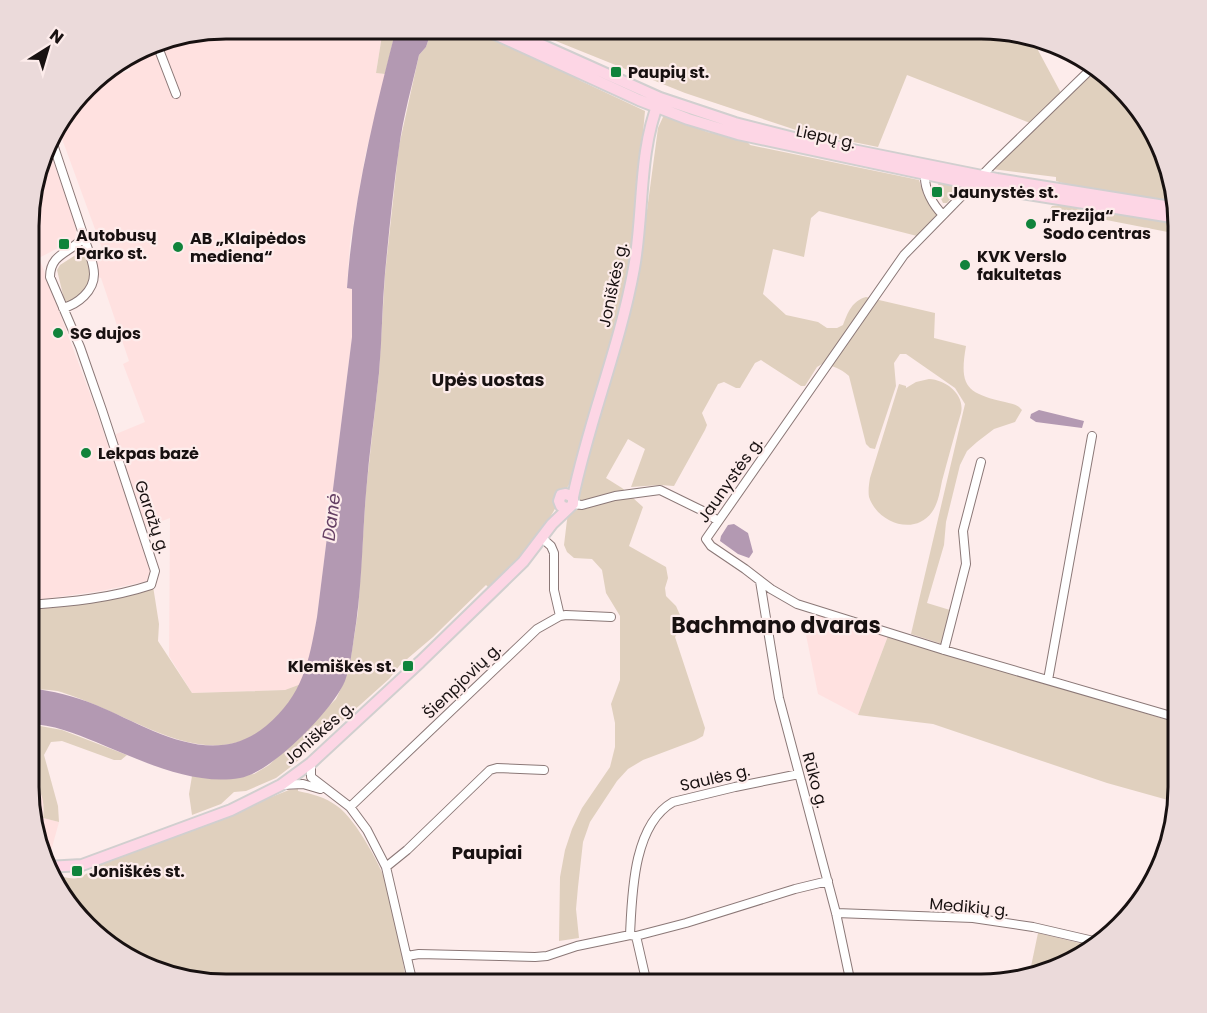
<svg xmlns="http://www.w3.org/2000/svg" width="1207" height="1013" viewBox="0 0 1207 1013" font-family="Poppins,sans-serif">
<style>
.built{fill:#ffe1e0}
.green{fill:#e0d0be}
.water{fill:#b399b2}
.lines{fill:none;stroke-linecap:round;stroke-linejoin:round}
.minor-casing{stroke:#8b7877;stroke-width:10}
.major-casing{stroke:#d1cfcf;stroke-width:14}
.minor{stroke:#fff;stroke-width:8}
.major{stroke:#fdd6e5;stroke-width:10}
.poi-dot{fill:#10833b;stroke:#fdeceb;stroke-width:2}
.labels{text-anchor:middle;dominant-baseline:central;stroke-width:4.5;stroke-linejoin:round;paint-order:stroke}
.poi-label{font-size:16px;font-weight:bold;fill:#181111;stroke:#fdeceb;text-anchor:start}
.street-label{font-size:16px;fill:#181111;stroke:#fdeceb}
.neighbourhood-label{font-size:18px;font-weight:bold;fill:#181111;stroke:#fdeceb}
.water-label{font-size:18px;font-style:italic;fill:#643f63;stroke:#fdeceb}
.district-label{font-size:22px;font-weight:bold;fill:#181111;stroke:#fdeceb}
.rim{fill:none;stroke:#181111;stroke-width:3}
</style>
<rect width="100%" height="100%" fill="#fdeceb"/>
<path class="built" d="M226 29H383L376 73 385 74 365 157 350 243 347 288 352 289V337L317 617 310 656 301 684 285 690 192 693 169 656 170 518 146 527 113 439 116 434 145 422 123 364 129 361 101 278 97 277 92 255 103 251 57 125 96 77 106 72 107 76 130 71 127 59 162 39Z
M48 147 76 226V233L75 239 39 258 95 407 152 574 147 581 143 582 101 591 29 601 30 200Z
M818 615 888 636 858 715 818 694 806 635 816 627Z
M29 777 38 787 43 798V818L59 822 48 862 45 861 29 800Z"/>
<path class="green" d="M383 29H396L385 74 376 73Z
M432 29H475L554 64 579 80 645 111 631 265 624 294 577 465 570 483 538 538 490 589 486 585 433 637 400 665 389 679 293 765 276 778 246 791 234 792 221 804 192 815 189 794 192 776 215 779 254 774 269 765 336 699 344 682 350 663 358 612 366 491 379 373 385 274 399 146 419 55 426 47Z
M526 29H994L1032 39 1061 93 1030 123 907 75 878 147 799 131 685 93Z
M1095 68 1121 87 1158 139 1176 204 1086 190 1056 181V177L992 169Z
M671 116 707 132 746 140 750 145 919 180 924 195 938 214 917 236 819 211 811 218 804 257 773 249 763 294 786 315 818 322 827 328H837L843 325C848 312 852 301 866 297L935 313 934 338 966 346C959 386 966 393 1005 402 1012 404 1017 404 1022 410L1015 422 994 429 977 442 967 451 960 465 946 522 944 545 927 603 950 610 942 643H939L911 634 965 404 955 388 906 354H900L894 363 896 386 875 449 870 448 866 444 849 376C840 368 833 366 822 364L817 367 805 386H801L761 360 755 363 740 388H736L724 382 718 384 702 413 707 425 705 430 674 486 660 485 631 487 645 449 628 439 606 478 622 488 643 507 629 546 666 567 668 578 665 588 666 596 676 606 684 624 675 637 705 728 703 736 696 740 643 760 628 769 617 781 590 822 583 842 578 887 576 909 579 938 559 941 560 877 565 850 572 829 582 808 610 767 615 747V723L611 704 620 680V616L606 593 602 570 592 559 574 558 567 552 564 545 567 520 612 378 638 278 658 128 663 117Z
M939 181 959 185 961 187 947 203H943L937 190Z
M1068 205 1178 221V234L1050 209 1052 206Z
M85 249 92 275 83 294 68 303 64 299 57 270 60 265Z
M929 379C947 380 965 395 961 413 954 436 948 459 942 481 940 491 938 504 932 512 914 537 877 522 869 497 868 491 869 484 870 478L899 384 906 386V388L916 382Z
M153 586 159 624 158 641 192 693 285 690 301 684C233 801 151 720 61 692 51 689 40 690 29 689V608Z
M888 636 1178 723V787L1175 802 1107 783 933 724 858 715Z
M29 724 62 730 127 755 121 760H114L62 741 51 742 44 755 58 806 59 822 43 818C45 802 42 788 29 777Z
M298 789V791C312 794 325 797 337 806 356 819 383 869 390 893 398 922 401 954 407 984H226L150 969 86 926 49 874 48 873C59 875 74 882 83 876 89 872 94 868 100 865L289 790Z
M1038 933 1092 946 1057 969 1029 976Z"/>
<path class="water" d="M396 29H432L426 47 419 55C412 86 403 117 399 148 393 190 389 232 385 273 382 306 382 340 379 373 375 413 369 453 366 493 362 541 362 590 354 637 352 652 350 667 345 681 333 710 271 773 240 778 191 786 140 760 96 742 76 734 52 724 29 724L30 688C53 691 74 696 96 705 149 727 212 771 266 726 303 695 309 662 317 617L352 337V289L347 288C353 200 374 114 396 29Z
M1039 410 1084 421 1082 428 1036 422 1030 418 1031 414Z
M734 524 748 533 753 552 749 558 738 554 720 541 721 536 728 525Z"/>
<g class="lines">
<g class="minor-casing">
<path id="minor" d="M156 42 176 94
M1093 67 993 164 904 255 706 539 711 546 745 569 771 589 797 604 944 650 1178 718
M925 175C924 189 933 205 943 215
M63 308C78 304 94 291 94 274 94 262 87 248 84 237
M573 504 582 505 615 496 660 490 705 512 718 521
M542 538 551 546 554 553V590L560 616
M760 581 779 698 836 913 851 984
M29 605C70 602 112 598 151 585L155 571 102 410 80 347 50 277C50 253 71 253 84 237L51 138
M944 650 966 564 963 531 981 462
M1048 680 1092 436
M311 763V777L350 807 367 830 386 867 413 984
M282 785 303 784 320 789
M350 807 537 629 560 616 566 615 611 617
M386 867 407 850 490 770 497 768 544 770
M836 913 973 918 1033 927 1098 942
M630 935C632 894 633 825 673 802L735 787 799 774
M636 936 647 984
M407 956 419 954 535 957 547 956 577 946 630 935 636 936 686 923 795 889 828 881"/>
</g>
<g class="major-casing">
<path id="major" d="M484 29 639 100 688 119 738 134 996 189 1178 218
M506 29 660 98 735 123 798 139 997 179 1177 208
M573 497C589 420 620 346 634 268 644 213 638 153 659 101
M47 867 82 865 231 810 281 785 311 763 420 662 523 562 552 524 573 504V497L566 494 561 495 559 501 561 506 566 508"/>
</g>
<use href="#minor" class="minor"/>
<use href="#major" class="major"/>
</g>
<g class="poi-dot">
<rect x="610" y="66" width="12" height="12" rx="3"/>
<rect x="931" y="186" width="12" height="12" rx="3"/>
<circle cx="1031" cy="224" r="6"/>
<rect x="58" y="238" width="12" height="12" rx="3"/>
<circle cx="178" cy="247" r="6"/>
<circle cx="965" cy="265" r="6"/>
<circle cx="58" cy="333" r="6"/>
<circle cx="86" cy="453" r="6"/>
<rect x="402" y="660" width="12" height="12" rx="3"/>
<rect x="71" y="865" width="12" height="12" rx="3"/>
</g>
<g class="labels">
<g class="poi-label">
<text x="628" y="72">Paupių st.</text>
<text x="949" y="192">Jaunystės st.</text>
<text x="1043" y="215">„Frezija“<tspan x="1043" dy="18">Sodo centras</tspan></text>
<text x="76" y="235">Autobusų<tspan x="76" dy="18">Parko st.</tspan></text>
<text x="190" y="238">AB „Klaipėdos<tspan x="190" dy="18">mediena“</tspan></text>
<text x="977" y="256">KVK Verslo<tspan x="977" dy="18">fakultetas</tspan></text>
<text x="70" y="333">SG dujos</text>
<text x="98" y="453">Lekpas bazė</text>
<text x="396" y="666" text-anchor="end">Klemiškės st.</text>
<text x="89" y="871">Joniškės st.</text>
</g>
<g class="street-label">
<text transform="translate(826 137) rotate(12)">Liepų g.</text>
<text transform="translate(613 285) rotate(-78)">Joniškės g.</text>
<text transform="translate(730 480) rotate(-55)">Jaunystės g.</text>
<text transform="translate(152 517) rotate(71)">Garažų g.</text>
<text transform="translate(462 681) rotate(-44)">Šienpjovių g.</text>
<text transform="translate(319 733) rotate(-41)">Joniškės g.</text>
<text transform="translate(715 778) rotate(-13)">Saulės g.</text>
<text transform="translate(815 780) rotate(75)">Rūko g.</text>
<text transform="translate(969 907) rotate(5)">Medikių g.</text>
</g>
<g class="neighbourhood-label">
<text x="488" y="379">Upės uostas</text>
<text x="487" y="852">Paupiai</text>
</g>
<g class="water-label">
<text transform="translate(331 517) rotate(-83)">Danė</text>
</g>
<g class="district-label">
<text x="776" y="625">Bachmano dvaras</text>
</g>
</g>
<path d="M0 0H1207V1013H0ZM226 39H981A187 187 0 0 1 1168 226V787A187 187 0 0 1 981 974H226A187 187 0 0 1 39 787V226A187 187 0 0 1 226 39Z" fill="#ebdada" fill-rule="evenodd"/>
<path class="rim" d="M226 39H981A187 187 0 0 1 1168 226V787A187 187 0 0 1 981 974H226A187 187 0 0 1 39 787V226A187 187 0 0 1 226 39Z"/>
<g transform="translate(48 48) rotate(37)" stroke="#fdeceb" stroke-width="4.5" paint-order="stroke">
<path d="M0-4.5L10 22L0 15L-10 22Z" fill="#181111"/>
<text y="-9" font-size="16" font-weight="bold" text-anchor="middle" fill="#181111">N</text>
</g>
</svg>
